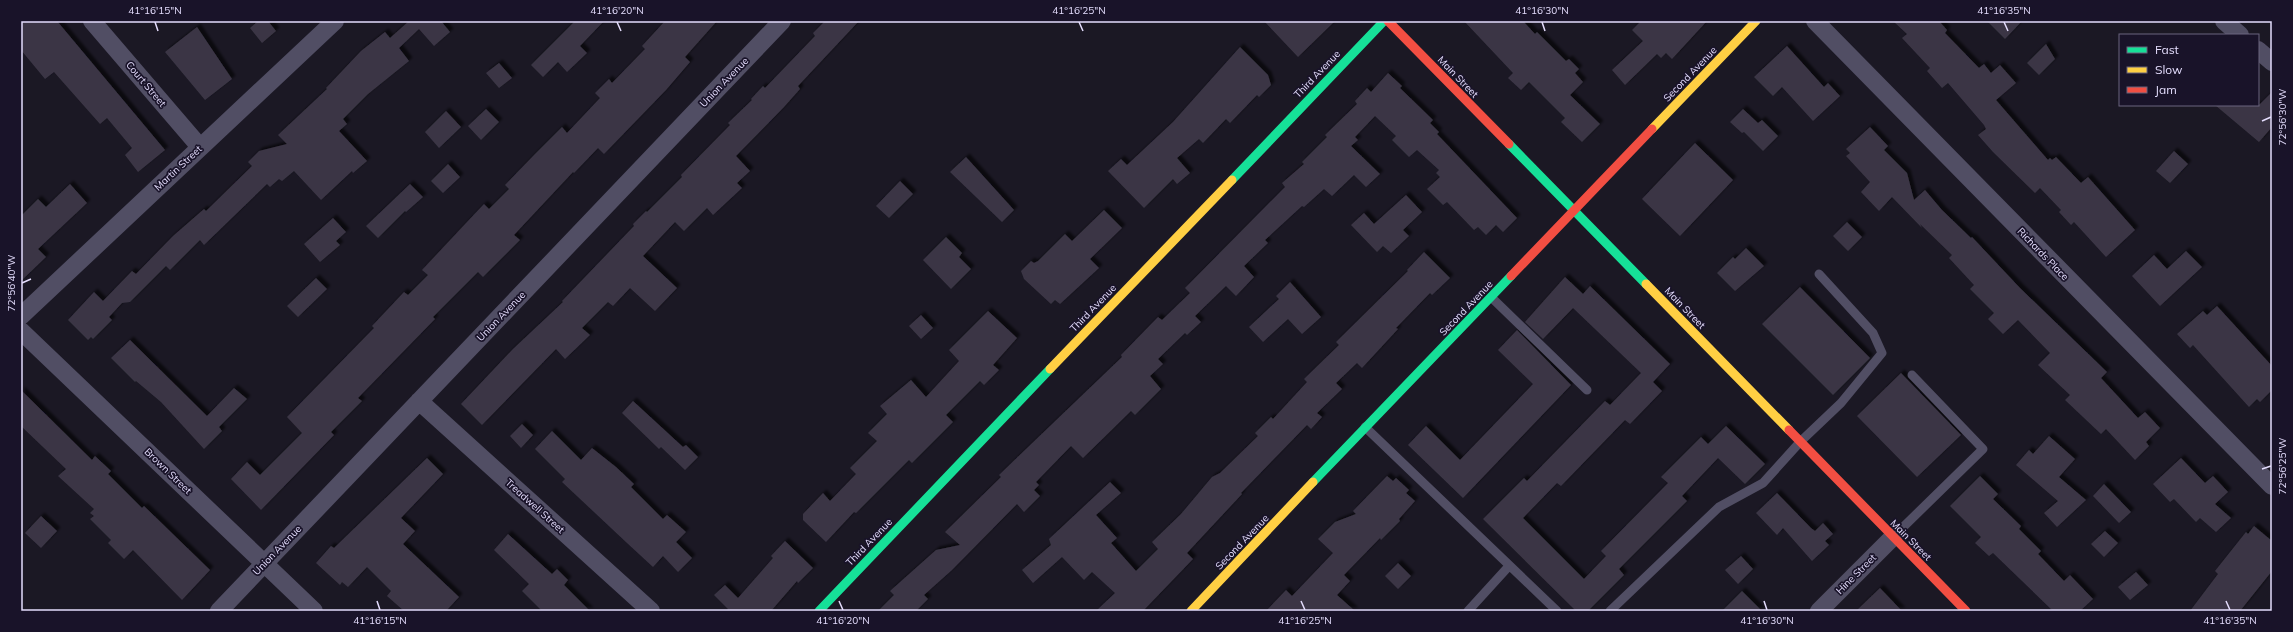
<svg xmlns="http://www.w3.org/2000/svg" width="2293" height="632" viewBox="0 0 2293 632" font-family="Mulish,sans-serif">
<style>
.building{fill:#3b3645;filter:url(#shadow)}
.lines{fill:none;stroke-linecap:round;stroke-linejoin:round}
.lane{stroke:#514e64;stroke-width:9}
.street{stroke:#514e64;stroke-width:18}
.fast{stroke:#16e098;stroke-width:9}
.slow{stroke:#ffcf43;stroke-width:9}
.jam{stroke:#f24e42;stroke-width:9}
.ticks{fill:none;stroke:#e4ddfd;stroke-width:1.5}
.labels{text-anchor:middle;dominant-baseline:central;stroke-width:3.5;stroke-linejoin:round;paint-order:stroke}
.street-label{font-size:10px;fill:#e4ddfd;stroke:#191329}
.neatline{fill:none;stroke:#e4ddfd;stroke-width:1.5}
.ticks-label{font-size:10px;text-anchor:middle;fill:#e4ddfd}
</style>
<defs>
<filter id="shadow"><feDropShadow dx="3.5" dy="-3.5" stdDeviation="1" flood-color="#0009"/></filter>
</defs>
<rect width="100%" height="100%" fill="#1b1824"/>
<path class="building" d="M21 21H57L165 150 138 172 125 155 132 148 107 118 100 124 54 72 45 79 21 50Z
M258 21H268L276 31 262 43 250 28Z
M409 21H441L450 32 434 46 419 29 399 48 409 61 368 94 343 119 347 124 339 131 367 161 353 173 352 171 321 200 294 171 282 181 279 179 270 187 267 184 204 245 200 240 170 270 166 266 130 302 122 303 109 317 112 320 93 339 91 337 88 340 68 320 94 292 103 301 132 271 136 274 173 236 204 209 206 211 252 166 248 162 259 151 287 144 278 135 327 89 326 88 361 51 385 32 390 38Z
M575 21H604L580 46 587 53 567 72 558 62 543 77 531 65Z
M665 21H717L685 57 690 62 666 90 604 154 598 148 574 173 573 172 514 235 520 240 483 277 478 272 433 317 435 319 358 398 362 401 331 432 334 435 261 510 231 479 247 462 260 475 302 433 287 417 374 328 372 326 404 292 408 295 428 275 422 270 467 222 484 204 489 209 509 189 505 185 535 154 562 127 567 133 600 98 595 93 609 79 612 83 645 49 642 46Z
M825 21H859L798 86 800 89 784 107 736 156 750 171 737 183 742 188 713 215 707 208 684 231 675 222 643 256 677 288 655 311 630 288 613 306 608 302 582 328 590 335 565 359 556 349 482 425 461 404 513 349 563 302 562 301 634 226 633 224 646 211 647 212 682 177 681 175 730 125 728 123 752 100 751 99 763 86 765 88 815 36 813 33Z
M1264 21H1335L1298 57Z
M1464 21H1523L1535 34 1537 32 1566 61 1569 59 1579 69 1575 73 1583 82 1570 95 1600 124 1582 142 1561 122 1565 118 1529 82 1521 90 1508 78 1513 73Z
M1641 21H1707L1672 59 1666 53 1661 58 1657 54 1625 85 1612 70 1643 41 1632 30Z
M1893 21H1939L1947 30 1945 33 1979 68 1984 64 1991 73 2000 65 2016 83 1996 100 2048 160 2050 158 2052 160 2056 157 2081 183 2088 177 2135 230 2106 257 2074 222 2071 225 2059 212 2061 210 2040 188 2035 193 1993 152 1978 135 1986 129 1984 125 1948 83 1942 88 1927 71 1930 68 1902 38 1907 34Z
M1987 21H2022L2005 39Z
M197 27 232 79 205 100 165 52Z
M2046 44 2055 59 2039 75 2027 63Z
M1787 46 1824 87 1828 83 1840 96 1813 121 1782 87 1773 96 1754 77Z
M1240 47 1268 75 1271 85 1259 97 1257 95 1230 123 1226 119 1203 143 1199 139 1177 158 1190 173 1177 184 1173 179 1144 208 1108 171 1121 159 1127 165 1173 122Z
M499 63 512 78 499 88 486 73Z
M1388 73 1402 86 1400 88 1433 120 1430 123 1439 132 1437 134 1517 218 1503 232 1496 225 1486 235 1478 227 1474 230 1447 202 1443 205 1427 189 1440 177 1436 173 1439 170 1417 150 1409 157 1392 140 1396 136 1375 116 1355 137 1358 140 1351 146 1380 174 1366 187 1354 175 1332 196 1324 189 1304 207 1302 206 1265 240 1268 243 1244 266 1254 277 1236 296 1226 286 1195 316 1201 322 1187 335 1185 333 1158 359 1163 364 1150 376 1161 389 1135 415 1131 411 1083 458 1071 446 1036 482 1039 485 1034 490 1040 496 1024 512 1017 504 952 570 924 595 928 599 916 611H878L894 595 890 591 936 550 960 545 945 532 1001 477 999 475 1122 357 1121 355 1158 317 1162 320 1190 293 1185 288 1285 187 1282 183 1304 164 1302 162 1327 137 1325 135 1357 104 1355 101 1367 88 1371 92Z
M2272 92V127L2259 142 2215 105H2259Z
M486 109 499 122 481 140 468 126Z
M1743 109 1758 123 1762 120 1778 136 1763 151 1744 132 1742 133 1730 122Z
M446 111 461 127 439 148 425 132Z
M1870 127 1888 146 1884 150 1907 173 1914 200 1925 190 1942 210 1971 238 1972 237 2020 288 2107 372 2101 378 2138 418 2145 412 2160 428 2146 442 2149 446 2135 460 2106 429 2101 434 2065 400 2070 395 2038 365 2050 353 2018 320 2003 334 1988 319 1994 313 1970 289 1974 285 1949 258 1952 255 1920 224 1922 228 1892 197 1879 211 1861 192 1870 182 1846 156 1850 153 1846 149Z
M1695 143 1733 180 1680 236 1642 199Z
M2174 151 2188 164 2170 183 2156 171Z
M966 157 1014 210 1002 222 950 172Z
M448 164 460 177 443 193 431 181Z
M900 181 913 194 889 218 876 206Z
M70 184 87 203 38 249 46 257 21 281V216L38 199 46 207Z
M410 184 423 197 406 212 405 211 378 238 366 226Z
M1406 195 1422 212 1403 230 1409 236 1391 253 1383 246 1377 252 1351 225 1364 213 1374 224Z
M1104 210 1122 228 1090 259 1099 268 1060 304 1055 300 1051 304 1024 279 1021 271 1031 261 1034 263 1038 261 1065 234 1072 241Z
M333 218 346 232 336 241 340 245 320 262 304 244Z
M1847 222 1862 237 1848 251 1833 236Z
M946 237 962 253 959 257 971 269 951 289 923 260Z
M1746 248 1764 266 1735 291 1717 273 1733 257 1735 259Z
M2186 251 2202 267 2160 306 2132 276 2154 255 2167 269Z
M1424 252 1450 278 1432 295 1430 293 1396 328 1398 329 1362 368 1357 363 1336 383 1342 389 1317 413 1322 417 1311 429 1307 425 1241 493 1242 494 1187 553 1193 559 1143 611H1096L1115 593 1092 572 1084 580 1062 557 1033 583 1022 570 1051 545 1049 539 1110 482 1121 493 1096 515 1117 538 1111 543 1136 571 1158 549 1152 542 1181 514 1212 477 1220 473 1258 436 1255 433 1271 417 1273 419 1307 382 1304 379 1339 345 1336 342 1408 271 1407 270Z
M1565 277 1583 294 1590 286 1670 364 1653 382 1662 391 1630 424 1625 420 1561 486 1557 483 1523 518 1584 579 1606 556 1601 551 1668 483 1661 477 1701 437 1708 444 1726 426 1765 464 1745 484 1718 458 1682 496 1687 501 1619 569 1624 575 1588 611H1576L1483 519 1524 478 1527 481 1605 401 1610 405 1641 373 1573 308 1543 339 1525 322Z
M316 278 327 289 298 317 287 306Z
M1290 282 1321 317 1302 334 1288 319 1263 342 1249 327 1279 299 1276 296Z
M1800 287 1870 358 1833 395 1762 324Z
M2217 306 2272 366V390L2260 402 2257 399 2249 407 2193 345 2190 348 2177 334 2203 311 2207 315Z
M988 311 1017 338 993 365 999 370 984 385 980 381 946 415 953 422 912 463 909 460 856 513 854 512 826 542 803 520V514L823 493 830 501 856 474 850 468 877 441 868 433 887 414 880 406 911 380 926 397 959 361 949 350Z
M921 315 933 328 921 339 909 326Z
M1517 330 1571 385 1463 498 1408 445 1426 426 1460 460 1533 384 1498 350Z
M130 340 207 416 234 388 247 399 219 427 222 431 204 449 161 402 136 381 135 382 111 358Z
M1901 373 1961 435 1917 477 1857 416Z
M21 390 92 460 95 456 111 471 108 474 142 508 144 506 210 570 182 600 133 550 124 559 108 543 111 540 90 519 94 516 90 513 94 509 58 476 66 469 21 426Z
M633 401 683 447 686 445 698 457 685 470 661 447 659 449 622 413Z
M522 424 533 435 521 448 510 436Z
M552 431 581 460 592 448 616 467 634 484 631 487 663 519 667 515 686 532 676 542 692 558 678 572 663 556 653 567 627 543 562 482 565 479 535 449Z
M2049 436 2075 459 2059 477 2086 500 2057 527 2044 513 2058 501 2016 465 2029 450 2033 454Z
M427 458 443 474 401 518 415 531 403 544 459 597 446 611H404L387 596 391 591 367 567 348 587 342 582 340 585 316 563 331 546 334 548Z
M2181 458 2205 483 2213 476 2228 492 2215 504 2231 518 2216 532 2200 518 2196 522 2174 499 2170 502 2153 484Z
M1387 476 1393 481 1396 478 1409 490 1406 493 1415 501 1399 519 1400 521 1381 540 1380 538 1344 575 1350 581 1337 595 1355 611H1266L1286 590 1292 596 1333 553 1318 539 1335 522 1356 514 1353 511Z
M1980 476 1998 494 1993 499 2021 526 2019 529 2041 551 2038 554 2064 581 2070 575 2093 599 2080 611H2053L1993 553 1989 556 1975 543 1981 537 1950 506Z
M2104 484 2131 512 2119 523 2093 496Z
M1777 493 1811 528 1815 531 1823 523 1833 534 1825 541 1829 545 1812 561 1783 528 1777 535 1756 513Z
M41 516 57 531 41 548 25 533Z
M2254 526 2272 541V571L2240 611H2190L2218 574 2215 571 2246 532 2248 534Z
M2105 531 2118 543 2104 557 2091 544Z
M508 534 552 574 557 569 568 580 564 585 590 611H542L522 591 529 584 494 550Z
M785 541 813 568 798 583 797 581 771 611H726L728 609 714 595 725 585 738 598 773 558 771 556Z
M1741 556 1753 569 1738 584 1725 570Z
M1398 563 1411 576 1398 589 1385 576Z
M2136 572 2148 585 2130 600 2118 587Z
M1880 588 1902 611H1856Z
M1742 591 1762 611H1722Z"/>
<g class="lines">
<path class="lane" d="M1492 298 1587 390
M1365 427 1557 611
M1893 537 1983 449 1912 375
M1468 611 1509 566
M1610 611 1719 507 1763 483 1800 442 1841 403 1882 353 1873 333 1819 274"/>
<path class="street" d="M92 21 200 147
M1815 21 2272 486
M2224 21 2240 35
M2258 50 2272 62
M21 316 335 21
M21 331 314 611
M419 401 651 611
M219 611 782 21
M1819 611 1893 537"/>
<path class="fast" d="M1509 144 1646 284
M1232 180 1384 21
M1313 482 1511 276
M819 611 1050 369"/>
<path class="slow" d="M1652 129 1756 21
M1646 284 1789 430
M1050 369 1232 180
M1191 611 1313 482"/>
<path class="jam" d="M1388 21 1509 144
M1511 276 1652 129
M1789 430 1966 611"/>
</g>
<path class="ticks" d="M155 22 158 31M617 22 621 31M1079 22 1083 31M1542 22 1545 31M2004 22 2008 31M2262 121 2271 117M22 283 31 279M2262 469 2271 466M377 601 380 610M839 601 843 610M1301 601 1305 610M1764 601 1767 610M2226 601 2230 610"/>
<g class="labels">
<g class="street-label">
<text transform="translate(1317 74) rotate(-46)">Third Avenue</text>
<text transform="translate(1690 74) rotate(-46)">Second Avenue</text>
<text transform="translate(1458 77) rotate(46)">Main Street</text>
<text transform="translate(724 82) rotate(-46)">Union Avenue</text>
<text transform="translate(146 84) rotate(50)">Court Street</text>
<text transform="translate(178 168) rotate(-43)">Martin Street</text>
<text transform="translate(2043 254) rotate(46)">Richards Place</text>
<text transform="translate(1093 308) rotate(-46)">Third Avenue</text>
<text transform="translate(1466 308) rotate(-46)">Second Avenue</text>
<text transform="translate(1685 308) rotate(46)">Main Street</text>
<text transform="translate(501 316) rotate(-46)">Union Avenue</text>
<text transform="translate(168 471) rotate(44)">Brown Street</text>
<text transform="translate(535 506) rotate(42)">Treadwell Street</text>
<text transform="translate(1911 540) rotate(45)">Main Street</text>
<text transform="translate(869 542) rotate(-46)">Third Avenue</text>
<text transform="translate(1242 542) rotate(-46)">Second Avenue</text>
<text transform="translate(277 550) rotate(-46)">Union Avenue</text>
<text transform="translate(1856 574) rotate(-45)">Hine Street</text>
</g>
</g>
<rect width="2293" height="632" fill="none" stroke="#191329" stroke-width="44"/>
<rect x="2119" y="34" width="140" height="72" fill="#191329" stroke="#6a647e"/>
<rect x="2127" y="47" width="20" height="6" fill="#16e098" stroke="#6a647e"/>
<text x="2155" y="54" font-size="12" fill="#e4ddfd">Fast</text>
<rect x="2127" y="67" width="20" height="6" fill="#ffcf43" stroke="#6a647e"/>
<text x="2155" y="74" font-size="12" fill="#e4ddfd">Slow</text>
<rect x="2127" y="87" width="20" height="6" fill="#f24e42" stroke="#6a647e"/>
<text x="2155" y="94" font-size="12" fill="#e4ddfd">Jam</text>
<rect x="22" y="22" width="2249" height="588" class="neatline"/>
<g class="ticks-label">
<text x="155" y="14">41°16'15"N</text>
<text x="617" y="14">41°16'20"N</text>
<text x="1079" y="14">41°16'25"N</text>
<text x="1542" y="14">41°16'30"N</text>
<text x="2004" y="14">41°16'35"N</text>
<text transform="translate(2282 117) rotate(-90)" y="4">72°56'30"W</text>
<text transform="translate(11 283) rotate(-90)" y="4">72°56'40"W</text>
<text transform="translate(2282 466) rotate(-90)" y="4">72°56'25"W</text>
<text x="380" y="624">41°16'15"N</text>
<text x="843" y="624">41°16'20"N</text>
<text x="1305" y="624">41°16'25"N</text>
<text x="1767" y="624">41°16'30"N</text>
<text x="2230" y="624">41°16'35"N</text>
</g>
</svg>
